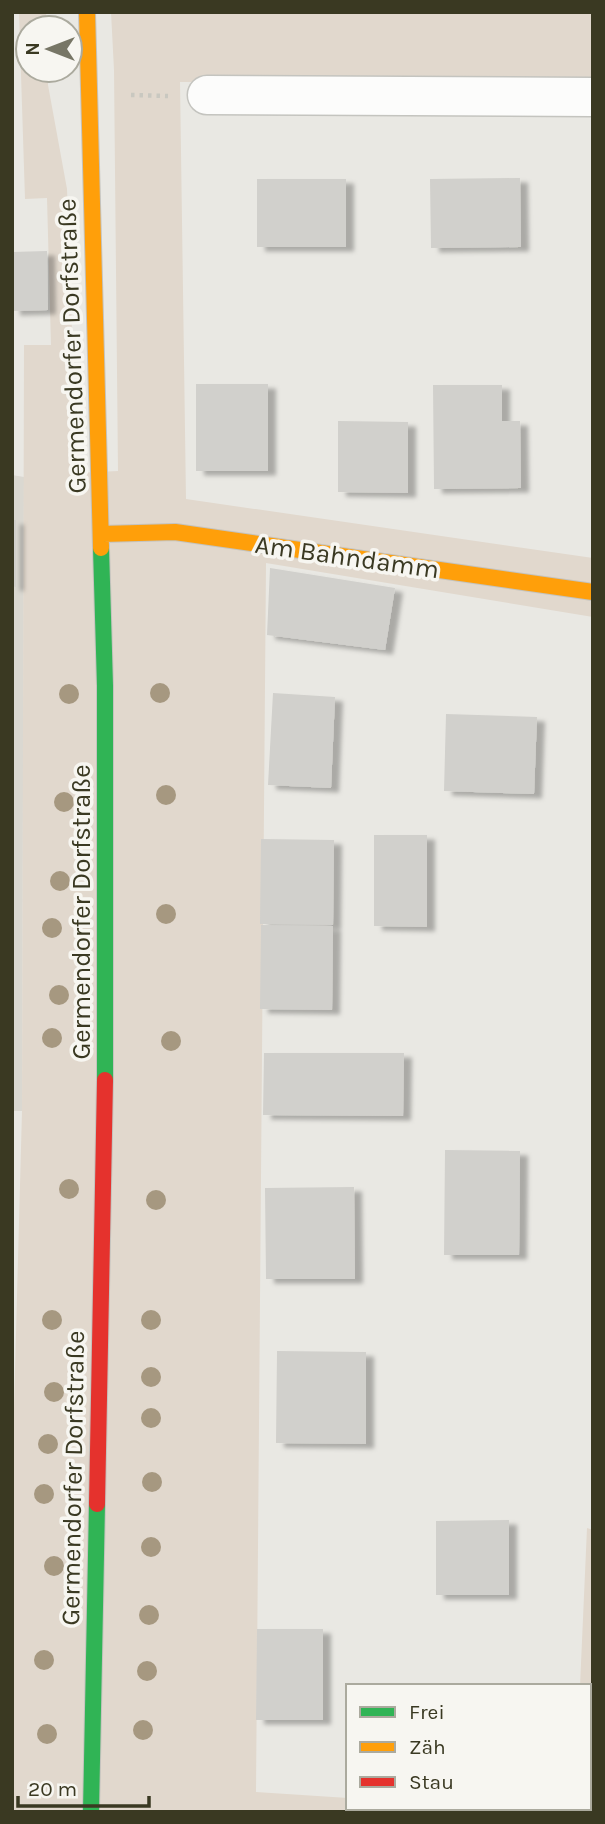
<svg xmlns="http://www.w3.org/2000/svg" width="605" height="1824" viewBox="0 0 605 1824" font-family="Karla,sans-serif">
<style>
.built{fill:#dad8d1}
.grass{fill:#e1d8cd}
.building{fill:#d1d0cc;filter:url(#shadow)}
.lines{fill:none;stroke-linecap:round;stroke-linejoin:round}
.street-casing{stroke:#c4c4bf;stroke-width:41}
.fast-casing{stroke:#c4c3be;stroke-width:18}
.slow-casing{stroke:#c4c3be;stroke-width:18}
.jam-casing{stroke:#c4c3be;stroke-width:18}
.path{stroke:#c9c8c0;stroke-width:4.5;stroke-dasharray:3.5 5;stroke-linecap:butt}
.street{stroke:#fcfcfb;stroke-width:38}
.fast{stroke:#30b455;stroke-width:16}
.slow{stroke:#ff9f0a;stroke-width:16}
.jam{stroke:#e5322d;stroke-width:16}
.tree{fill:#a69880}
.labels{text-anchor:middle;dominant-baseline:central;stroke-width:7;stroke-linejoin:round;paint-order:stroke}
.street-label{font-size:26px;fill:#3a3922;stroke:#f7f6f1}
</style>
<defs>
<filter id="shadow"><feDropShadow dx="8" dy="4.5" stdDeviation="2" flood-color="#0004"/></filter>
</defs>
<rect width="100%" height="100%" fill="#e9e8e3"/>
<path class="built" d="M12 475 24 477 22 1111H12Z"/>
<path class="grass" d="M19 12H46L47 28H28V70H48V85L67 189 77 473 118 471 114 70 111 12H593V84L180 82 186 499 593 558V617L266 563 256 1792 348 1798V1808L573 1810 589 1808V1686H580L587 1528 593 1530V1812H12V1482L22 1111 24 345H51L47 198 25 199Z"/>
<path class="building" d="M520 178 521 247 431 248 430 179Z
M257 179H346V247H257Z
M47 251 48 310 12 311V252Z
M196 384H268V471H196Z
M433 385H502V421H520L521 488 434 489Z
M338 421 408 422V493L338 492Z
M12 520H16V587L12 586Z
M270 568 395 588 385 650 267 635Z
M273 693 335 697 331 788 268 785Z
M446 714 537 717 534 794 444 791Z
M374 835H427V927L374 926Z
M261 839 334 840 333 925 260 924Z
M261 925 333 926 332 1010 260 1009Z
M264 1053H404L403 1116 263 1115Z
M445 1150 520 1151 519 1255H444Z
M354 1187 355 1279H266L265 1188Z
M277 1351 366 1352V1444L276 1443Z
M509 1520V1595H436V1521Z
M257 1629H323V1720H256Z"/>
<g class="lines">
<g class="street-casing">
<path id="street" d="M207 95 593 97"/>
</g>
<g class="fast-casing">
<path id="fast" d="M101 548 105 686V1080
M91 1812 97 1504"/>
</g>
<g class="slow-casing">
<path id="slow" d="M87 12 101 548
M102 534 175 532 593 592"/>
</g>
<g class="jam-casing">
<path id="jam" d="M97 1504 105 1080"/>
</g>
<path class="path" d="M131 95 168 96"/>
<use href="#street" class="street"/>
<use href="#fast" class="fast"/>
<use href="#slow" class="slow"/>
<use href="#jam" class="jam"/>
</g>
<g class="tree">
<circle cx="160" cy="693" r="10"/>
<circle cx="69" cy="694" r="10"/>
<circle cx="166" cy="795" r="10"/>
<circle cx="64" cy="802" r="10"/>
<circle cx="60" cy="881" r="10"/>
<circle cx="166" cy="914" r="10"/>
<circle cx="52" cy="928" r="10"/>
<circle cx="59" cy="995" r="10"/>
<circle cx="52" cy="1038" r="10"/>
<circle cx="171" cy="1041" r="10"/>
<circle cx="69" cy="1189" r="10"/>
<circle cx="156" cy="1200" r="10"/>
<circle cx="52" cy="1320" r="10"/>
<circle cx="151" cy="1320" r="10"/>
<circle cx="151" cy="1377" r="10"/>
<circle cx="54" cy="1392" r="10"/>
<circle cx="151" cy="1418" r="10"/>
<circle cx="48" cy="1444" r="10"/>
<circle cx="152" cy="1482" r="10"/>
<circle cx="44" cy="1494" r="10"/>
<circle cx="151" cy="1547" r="10"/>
<circle cx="54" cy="1566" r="10"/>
<circle cx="149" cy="1615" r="10"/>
<circle cx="44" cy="1660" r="10"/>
<circle cx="147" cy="1671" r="10"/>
<circle cx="143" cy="1730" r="10"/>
<circle cx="47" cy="1734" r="10"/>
</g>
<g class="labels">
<g class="street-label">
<text transform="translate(72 346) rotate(-92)">Germendorfer Dorfstraße</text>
<text transform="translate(347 557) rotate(8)">Am Bahndamm</text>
<text transform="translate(81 912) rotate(-90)">Germendorfer Dorfstraße</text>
<text transform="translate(73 1478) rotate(-89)">Germendorfer Dorfstraße</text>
</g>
</g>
<rect width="605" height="1824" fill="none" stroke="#3a3922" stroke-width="28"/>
<rect x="346" y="1684" width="245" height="126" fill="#f7f6f1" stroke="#abaa9e" stroke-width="2"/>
<rect x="360" y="1707" width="35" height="10" fill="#30b455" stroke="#abaa9e" stroke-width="2"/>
<text x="409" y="1719" font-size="21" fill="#3a3922">Frei</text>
<rect x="360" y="1742" width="35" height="10" fill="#ff9f0a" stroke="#abaa9e" stroke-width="2"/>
<text x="409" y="1754" font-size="21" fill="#3a3922">Zäh</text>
<rect x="360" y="1777" width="35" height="10" fill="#e5322d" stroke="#abaa9e" stroke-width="2"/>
<text x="409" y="1789" font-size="21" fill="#3a3922">Stau</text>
<g transform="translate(49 49) rotate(270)"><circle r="33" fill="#f7f6f1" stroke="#abaa9e" stroke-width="2"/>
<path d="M0-5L12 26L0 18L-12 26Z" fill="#777666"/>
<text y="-10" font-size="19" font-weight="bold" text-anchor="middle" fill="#3a3922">N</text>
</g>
<path d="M18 1796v10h131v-10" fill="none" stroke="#3a3922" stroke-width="3.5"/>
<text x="28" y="1796" font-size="21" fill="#3a3922" stroke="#f7f6f1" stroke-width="5" paint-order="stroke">20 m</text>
</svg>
